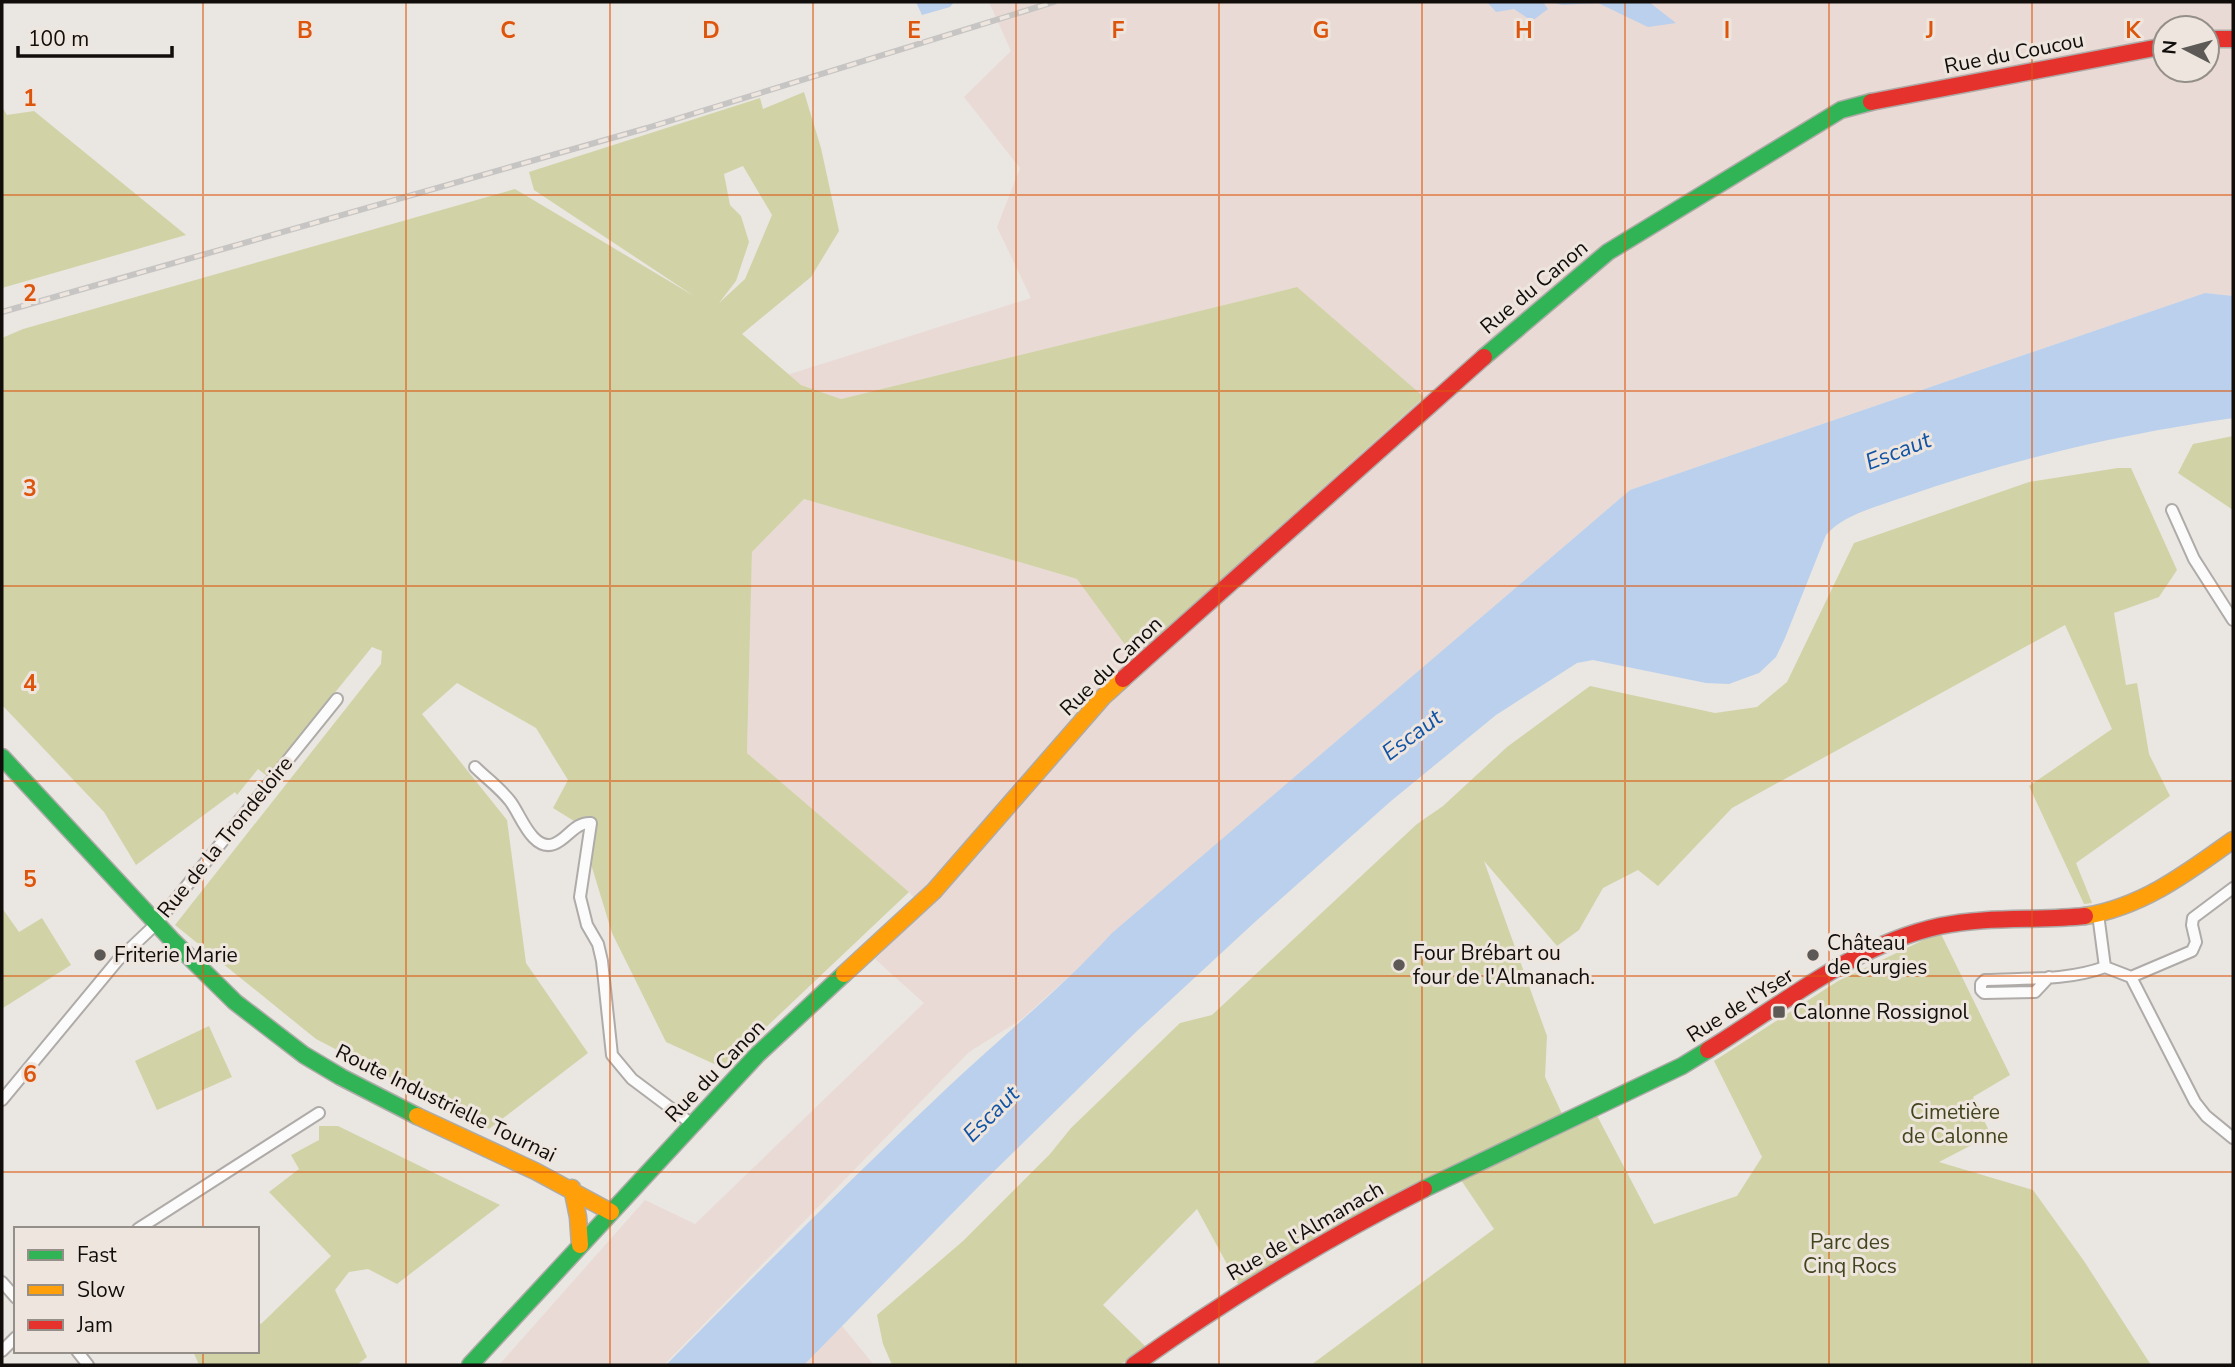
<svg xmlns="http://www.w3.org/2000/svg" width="2235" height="1367" viewBox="0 0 2235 1367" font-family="'Nunito Sans',sans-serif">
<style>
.industrial{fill:#eadad5;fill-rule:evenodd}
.green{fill:#d1d3a7;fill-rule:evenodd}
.water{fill:#bad0ec}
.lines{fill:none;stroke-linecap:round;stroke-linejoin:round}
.street-casing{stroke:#aeaba8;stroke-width:14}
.fast-casing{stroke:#aeaba8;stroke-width:19}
.slow-casing{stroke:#aeaba8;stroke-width:19}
.jam-casing{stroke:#aeaba8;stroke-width:19}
.street{stroke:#fcfbfb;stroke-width:10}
.fast{stroke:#30b455;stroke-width:16}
.slow{stroke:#ff9f0a;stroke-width:16}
.jam{stroke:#e5322d;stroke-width:16}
.rail-casing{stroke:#c6c5c3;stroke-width:6}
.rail{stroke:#eee6de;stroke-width:3.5;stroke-dasharray:10;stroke-linecap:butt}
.grid{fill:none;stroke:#dd550c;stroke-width:2;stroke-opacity:0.55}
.poi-dot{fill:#5c5956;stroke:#eee6de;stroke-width:2.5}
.labels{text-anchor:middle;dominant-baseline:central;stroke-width:6;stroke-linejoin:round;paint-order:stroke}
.street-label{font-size:21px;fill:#100d0b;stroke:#eee6de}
.poi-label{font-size:21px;fill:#100d0b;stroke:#eee6de;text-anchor:start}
.park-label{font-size:21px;fill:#42461f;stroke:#eee6de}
.water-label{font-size:23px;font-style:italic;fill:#1154a6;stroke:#eee6de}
.grid-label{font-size:23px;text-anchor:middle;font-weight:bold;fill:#dd550c;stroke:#eee6de;stroke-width:6;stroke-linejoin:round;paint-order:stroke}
</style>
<rect width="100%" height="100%" fill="#eae6e2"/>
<path class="industrial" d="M989 2H2233V296L2205 293 1630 490 1113 933 1086 961 1022 1019 969 1052 664 1365H499L645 1200 695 1224 924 1003 875 959 924 910 909 892 747 753 752 552 804 499 1077 579 1297 287 841 399 801 385 787 375 1031 298 997 227 1020 168 964 97 1011 51ZM2165 28H2207V70H2165Z
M842 1326 874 1365H804Z"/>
<path class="green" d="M804 92 821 148 839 231 811 277 742 334 801 385 841 399 1297 287 1424 397 1134 657 1077 579 804 499 752 552 747 753 909 892 723 1068 666 1042 612 933 587 851 591 823 574 821 553 808 568 780 536 728 457 683 422 714 507 820 526 963 588 1053 489 1129 316 1039 175 925 381 664 382 651 372 647 267 776 258 769 237 795 235 792 136 865 104 812 2 705V338L23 329 515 189 694 296 534 190 529 172 760 98 763 109ZM743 166 772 215 745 279 719 303 736 281 749 242 741 216 730 205 724 174Z
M2 107 7 115 34 111 186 235 2 288Z
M2233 436V510L2178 473 2193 444Z
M2118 468H2131L2177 570 2159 597 2114 613 2126 685 2137 683 2149 754 2170 796 2076 863 2092 903 2084 904 2029 786 2112 729 2065 625 1732 808 1658 886 1638 870 1603 888 1579 930 1557 946 1484 861 1547 1036 1545 1077 1563 1116 1239 1286 1197 1209 1103 1305 1146 1347 1120 1365H892L883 1344 877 1315 963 1241 1050 1154 1071 1128 1180 1023 1212 1015 1417 824 1443 806 1507 747 1590 686 1715 713 1757 707 1787 682 1854 543 2029 482Z
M2 908 19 932 42 918 71 965 3 1008Z
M1940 932 2010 1075 1973 1097 1991 1135 1939 1162 2033 1190 2084 1261 2151 1365H1311L1494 1229 1459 1177 1593 1108 1654 1224 1737 1196 1762 1157 1714 1061 1838 981Z
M209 1026 232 1077 157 1110 135 1061Z
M319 1126H338L500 1205 397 1284 368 1269 349 1272 335 1290 367 1357 357 1365H199L193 1351H257V1320L261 1324 331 1256 269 1192 299 1169 291 1155 319 1140Z"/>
<path class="water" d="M916 2H954L950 7 922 15Z
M1487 2H1543L1548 9 1532 21 1514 9 1496 12Z
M1551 2H1649L1676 23 1648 27 1598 3 1562 5Z
M2205 293 2233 296V418C2120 434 2009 460 1901 498 1876 507 1843 515 1826 535L1785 638 1776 657 1759 673 1729 684 1706 683 1593 660 1577 663 1496 715 1391 801 1256 921 1137 1031 980 1185 804 1365H666C758 1272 851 1179 946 1089 1001 1037 1061 989 1112 933L1630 490Z"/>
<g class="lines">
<g class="street-casing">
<path id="street" d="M2172 510 2194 559 2233 620
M475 767C486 778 500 788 510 801 520 813 532 852 554 844 568 839 574 822 591 823L580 897 587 925 598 944 602 961 612 1055 632 1079 692 1124
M2098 914 2105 967 2131 977 2195 1102 2206 1116 2233 1138
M2049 977 2035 992 1984 993 1981 990V984L1985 980C2025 978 2067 981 2105 967
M2131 977 2192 951 2196 942 2192 925 2193 918 2233 888
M2 1100 118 960 156 924 337 699
M138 1229 319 1113
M2 1282 16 1298
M2 1351 16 1337
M77 1351 88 1365"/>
</g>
<g class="fast-casing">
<path id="fast" d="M1484 357 1608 252 1841 110 1871 102
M2 757 172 940 235 1002 304 1055 341 1077 417 1116
M1424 1189 1682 1066 1708 1050
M470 1365 757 1055 844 974"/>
</g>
<g class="slow-casing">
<path id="slow" d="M2085 916C2142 907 2187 873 2233 840
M844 974 934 891 1103 697 1123 679
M417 1116 535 1171 611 1212
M572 1188 578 1217 580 1245"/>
</g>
<g class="jam-casing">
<path id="jam" d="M2207 39H2233
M1871 102 2165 46
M1123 679 1484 357
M1708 1050C1782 1005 1853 945 1940 926 1988 916 2036 921 2085 916
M1134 1365C1227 1299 1323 1240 1424 1189"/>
</g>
<use href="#street" class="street"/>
<use href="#fast" class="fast"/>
<use href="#slow" class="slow"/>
<use href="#jam" class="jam"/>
<g class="rail-casing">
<path id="rail" d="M2 312 647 128 1054 2"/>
</g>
<use href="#rail" class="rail"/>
</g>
<path class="grid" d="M203 2V1229M406 2V1365M610 2V1365M813 2V1365M1016 2V1365M1219 2V1365M1422 2V1365M1625 2V1365M1829 2V1365M2032 2V1365M2 195H2233M2 391H2233M2 586H2233M2 781H2233M2 976H2233M2 1172H2233M203 1351V1365"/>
<g class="poi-dot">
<circle cx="100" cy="955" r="7"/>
<circle cx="1813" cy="955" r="7"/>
<circle cx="1399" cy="965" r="7"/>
<rect x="1772" y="1005" width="14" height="14" rx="3.5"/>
</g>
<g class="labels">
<g class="street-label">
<text transform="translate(2014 53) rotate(-11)">Rue du Coucou</text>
<text transform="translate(1534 287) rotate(-40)">Rue du Canon</text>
<text transform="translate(1111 666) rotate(-44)">Rue du Canon</text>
<text transform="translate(225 837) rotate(-51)">Rue de la Trondeloire</text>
<text transform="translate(1740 1005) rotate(-32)">Rue de l'Yser</text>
<text transform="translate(715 1071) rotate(-46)">Rue du Canon</text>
<text transform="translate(446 1103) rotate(26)">Route Industrielle Tournai</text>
<text transform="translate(1305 1231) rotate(-30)">Rue de l'Almanach</text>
</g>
<g class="poi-label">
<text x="1827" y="943">Château<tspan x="1827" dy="24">de Curgies</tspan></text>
<text x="1413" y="953">Four Brébart ou<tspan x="1413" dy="24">four de l'Almanach.</tspan></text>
<text x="114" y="955">Friterie Marie</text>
<text x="1793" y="1012">Calonne Rossignol</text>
</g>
<g class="park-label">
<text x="1955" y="1112">Cimetière<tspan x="1955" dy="24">de Calonne</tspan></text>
<text x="1850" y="1242">Parc des<tspan x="1850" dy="24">Cinq Rocs</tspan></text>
</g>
<g class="water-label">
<text transform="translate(1898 451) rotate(-21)">Escaut</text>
<text transform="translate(1412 735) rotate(-37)">Escaut</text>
<text transform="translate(991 1114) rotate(-45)">Escaut</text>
</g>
</g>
<g class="grid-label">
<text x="305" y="38">B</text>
<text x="508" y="38">C</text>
<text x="711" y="38">D</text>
<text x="914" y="38">E</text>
<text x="1118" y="38">F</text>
<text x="1321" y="38">G</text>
<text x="1524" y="38">H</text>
<text x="1727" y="38">I</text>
<text x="1930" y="38">J</text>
<text x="2133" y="38">K</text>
<text x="30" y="106">1</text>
<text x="30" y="301">2</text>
<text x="30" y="496">3</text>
<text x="30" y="691">4</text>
<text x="30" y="887">5</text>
<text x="30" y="1082">6</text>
</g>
<rect width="2235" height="1367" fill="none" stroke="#100d0b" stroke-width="7"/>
<rect x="14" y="1227" width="245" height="126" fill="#eee6de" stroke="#958f8a" stroke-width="2"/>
<rect x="28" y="1250" width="35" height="10" fill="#30b455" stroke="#958f8a" stroke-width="2"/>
<text x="77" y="1262" font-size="21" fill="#100d0b">Fast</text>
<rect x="28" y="1285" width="35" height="10" fill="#ff9f0a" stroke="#958f8a" stroke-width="2"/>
<text x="77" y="1297" font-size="21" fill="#100d0b">Slow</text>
<rect x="28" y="1320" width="35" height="10" fill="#e5322d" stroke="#958f8a" stroke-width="2"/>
<text x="77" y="1332" font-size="21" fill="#100d0b">Jam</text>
<g transform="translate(2186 49) rotate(276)"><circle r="33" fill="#eee6de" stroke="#958f8a" stroke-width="2"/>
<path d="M0-5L12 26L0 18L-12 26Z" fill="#5c5956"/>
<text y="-10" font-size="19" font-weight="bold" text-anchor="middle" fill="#100d0b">N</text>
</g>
<path d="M18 46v10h154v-10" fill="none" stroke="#100d0b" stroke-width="3.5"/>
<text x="28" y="46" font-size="21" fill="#100d0b" stroke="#eee6de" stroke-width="5" paint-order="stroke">100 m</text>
</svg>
